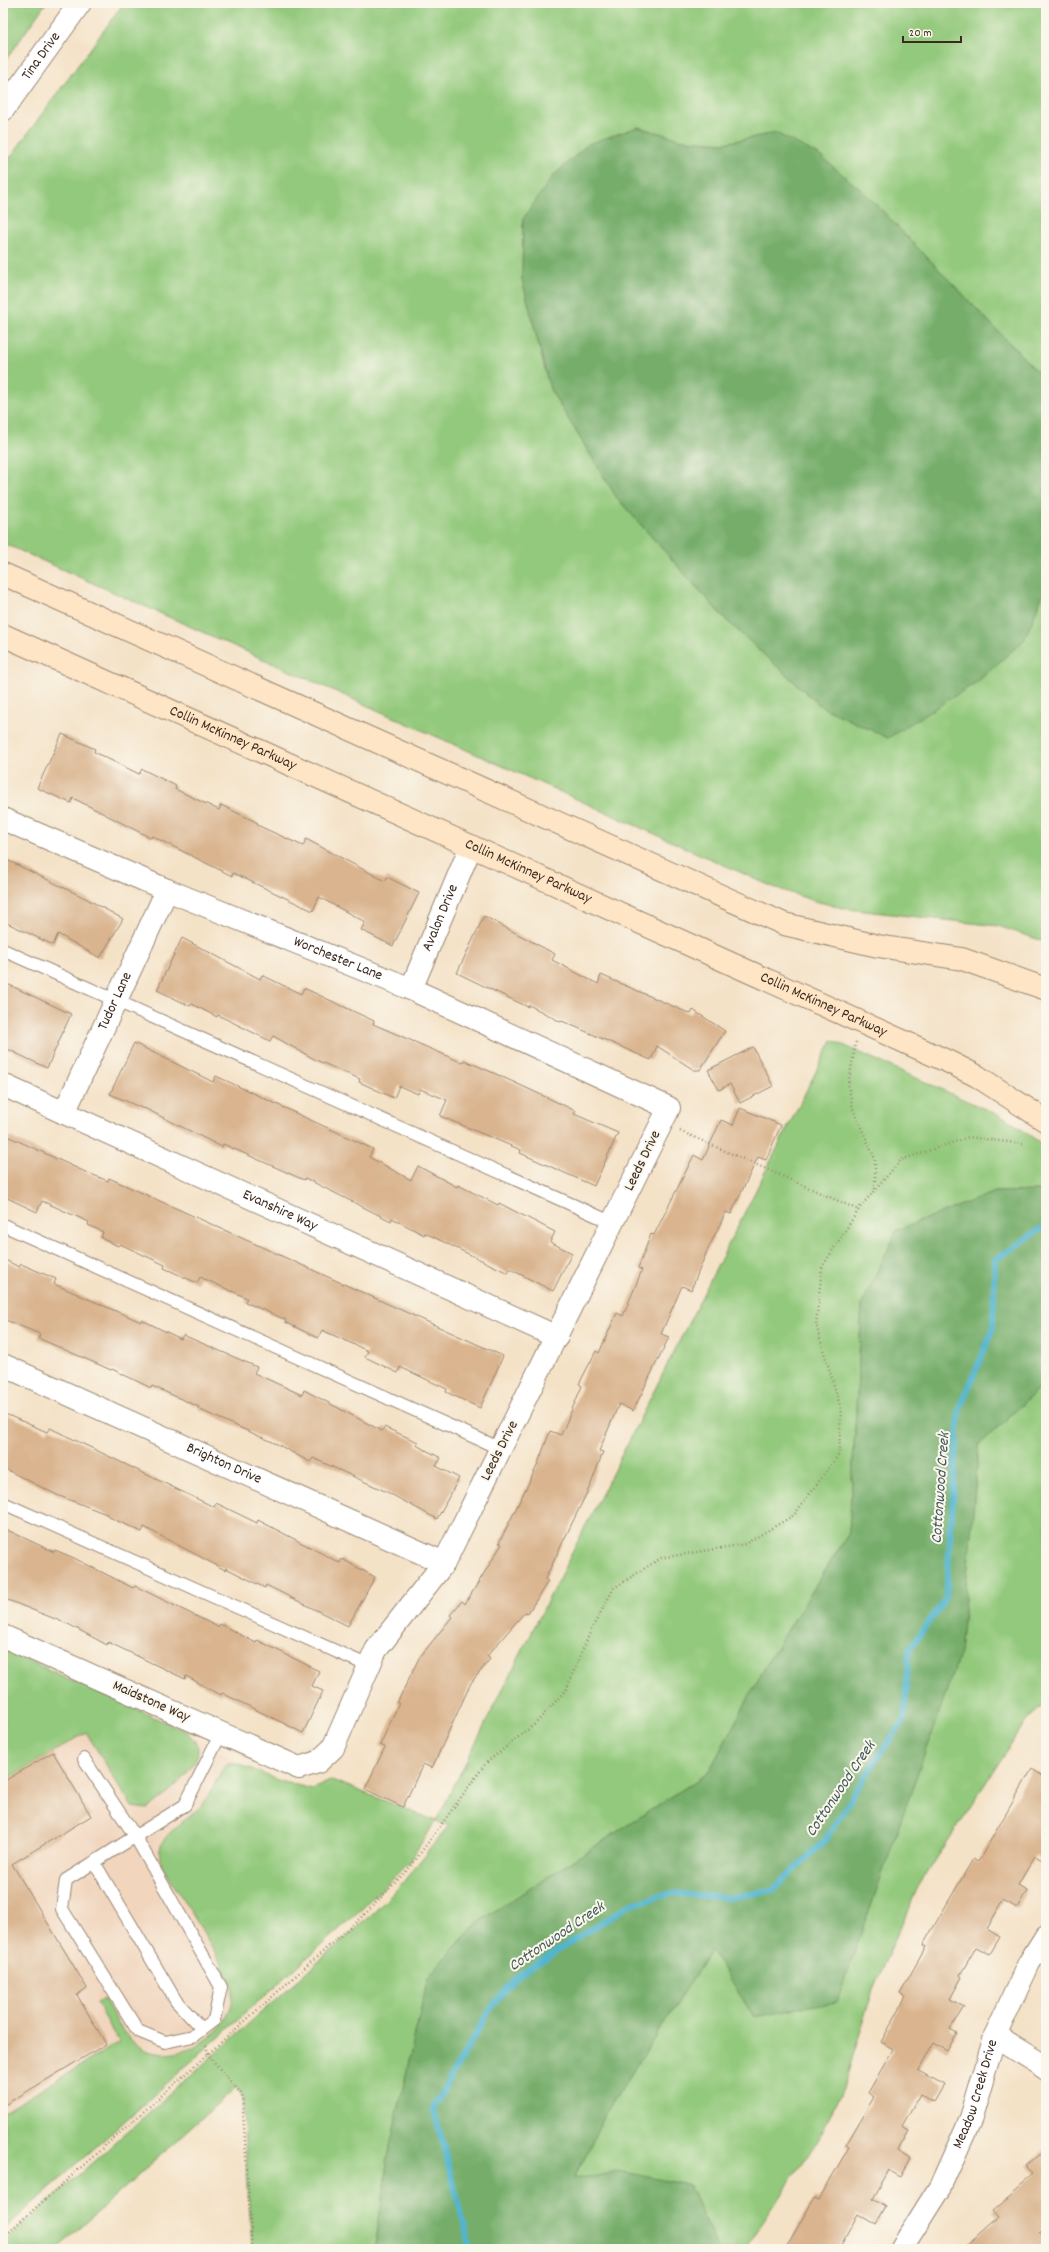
<svg xmlns="http://www.w3.org/2000/svg" width="1049" height="2252" viewBox="0 0 1049 2252" font-family="Dekko,sans-serif">
<style>
.built{fill:#f1d5bd}
.green{fill:#93c97b;stroke:#677a4c}
.forest{fill:#76ad6b;stroke:#586c44}
.lines{fill:none;stroke-linecap:round;stroke-linejoin:round}
.stream{stroke:#51b5cf;stroke-width:6}
.building{fill:#d9b48e}
.lane-casing{stroke:#988672;stroke-width:14}
.street-casing{stroke:#988672;stroke-width:24}
.secondary-casing{stroke:#988672;stroke-width:24}
.path{stroke:#988672;stroke-width:2.5;stroke-dasharray:1 3;stroke-linecap:butt}
.lane{stroke:#fff;stroke-width:12}
.street{stroke:#fff;stroke-width:22}
.secondary{stroke:#fde5c5;stroke-width:22}
.labels{text-anchor:middle;dominant-baseline:central;stroke-width:4;stroke-linejoin:round;paint-order:stroke}
.street-label{font-size:15px;fill:#3b2a1e;stroke:#fbf7ec}
.water-label{font-size:16px;font-style:italic;fill:#435b5c;stroke:#fbf7ec}
</style>
<rect width="100%" height="100%" fill="#fbf7ec"/>
<filter id="ink" filterUnits="userSpaceOnUse"><feTurbulence type="fractalNoise" baseFrequency=".025" numOctaves="2"/><feDisplacementMap in="SourceGraphic" scale="8" xChannelSelector="R" yChannelSelector="G"/><feConvolveMatrix kernelMatrix="1 2 1 2 8 2 1 2 1" color-interpolation-filters="sRGB"/></filter>
<filter id="wash" filterUnits="userSpaceOnUse"><feTurbulence type="fractalNoise" baseFrequency=".012" numOctaves="4" result="noise"/><feDisplacementMap in="SourceGraphic" scale="16" xChannelSelector="R" yChannelSelector="G"/><feGaussianBlur stdDeviation="0.9" result="paint"/><feColorMatrix in="noise" values="0 0 0 0 0 0 0 0 0 0 0 0 0 0 0 0 0 1.4 0 .05"/><feComposite in="paint" operator="in"/></filter>
<g filter="url(#wash)">
<rect width="100%" height="100%" fill="#f4e2c7"/>
<path class="built" d="M3 1649 187 1732 238 1763 280 1781 313 1789 332 1780 409 1862 365 1906 3 2230Z"/>
<path class="green" d="M3 3H46L3 64Z
M124 3H1046V381L867 195 776 133 724 143 683 140 638 127 523 219 522 279 550 389 617 498 725 619 822 707 977 682 1024 640 1046 587V942L998 926 847 909 811 900 771 886 3 543V167Z
M832 1040 1007 1119 1046 1147V1191L995 1192 862 1304 849 1533 770 1658 708 1773 478 1922 428 1977 389 2150 375 2249H252L242 2095 236 2087 57 2249H3V2242L371 1915 400 1886 449 1825 435 1822 409 1862 365 1906 3 2230V2113L119 2042 97 2003 104 1998C113 2014 121 2034 137 2045 174 2071 234 2035 233 1992 232 1973 175 1888 163 1867 160 1860 158 1854 161 1846 165 1832 190 1818 200 1807 211 1794 216 1777 228 1763H238L280 1781 313 1789 332 1780 436 1821Z
M1046 1382V1702L1028 1718 918 1887 873 1989 843 2089 820 2137 745 2249H718L689 2185 574 2179 606 2113 711 1950 754 2017 960 1653 979 1445Z
M3 1649 187 1732C190 1736 195 1740 197 1745 205 1764 161 1800 147 1809L132 1807 86 1732 12 1777 3 1760Z"/>
<path class="forest" d="M638 127 683 140 724 143 776 133 819 155 867 195 1046 381V587L1024 640 977 682 888 738 822 707 725 619 617 498 550 389 522 279 523 219 553 176 588 144Z
M1046 1191V1382L979 1445 960 1653 837 2002 754 2017 711 1950 606 2113 574 2179 618 2171 689 2185 718 2249H375L389 2150 428 1977 478 1922 708 1773 770 1658 849 1533 862 1304 897 1230 995 1192Z"/>
<g class="lines">
<path class="stream" d="M471 2249 433 2107 492 2006 519 1975 629 1905 672 1893 728 1898 773 1890 826 1839 881 1752 904 1720 909 1650 946 1598 959 1411 993 1329 995 1260 1046 1225"/>
</g>
<g id="blocks">
<path class="building" d="M62 734 95 749 94 752 139 774 142 769 176 786 175 789 219 810 221 805 258 823 257 825 303 846 306 839 385 881 387 877 419 893 393 946 361 930 365 922 319 897 313 911 233 873 232 876 152 836 151 838 73 798 71 803 37 788Z
M3 858 87 899 123 919 100 958 58 934 53 945 3 921Z
M484 916 555 954 552 960 598 984 601 975 691 1014 693 1010 725 1031 700 1070H694L657 1046 651 1060 562 1021 561 1022 529 1005 528 1007 490 989 457 973Z
M182 938 260 979 262 975 301 994 304 988 374 1021 373 1024 438 1052 463 1063 464 1060 496 1074 576 1111 574 1114 618 1133 594 1186 520 1153 521 1150 440 1116 447 1100 420 1089 418 1094 399 1086 394 1098 359 1082 360 1079 316 1060 273 1036 270 1041 218 1015 217 1017 192 1004 190 1006 157 990Z
M3 982 71 1014 47 1068 3 1047Z
M134 1043 213 1082 216 1076 373 1149 369 1157 411 1180 418 1166 457 1187 458 1185 498 1205 499 1203 555 1232 550 1242 572 1253 553 1291 510 1269 508 1273 425 1233 424 1235 392 1218 391 1221 305 1178 304 1180 223 1144 222 1147 144 1108V1109L110 1094Z
M753 1047 773 1086 740 1103 730 1084 719 1090 708 1070Z
M740 1108 781 1125 766 1160 758 1157 731 1214 726 1212 707 1251 691 1290 682 1286 661 1334 669 1337 633 1411 619 1404 599 1451 603 1452 591 1484 545 1579 548 1581 528 1613 525 1612 487 1656 490 1659 471 1683 432 1768 423 1764 403 1807 365 1789 385 1747 380 1745 399 1703H397L419 1658 452 1617 450 1615 462 1601 465 1604 502 1544 499 1543 537 1466 550 1431 561 1435 582 1386 579 1384 596 1351 599 1353 617 1313 623 1316 642 1270 638 1268 651 1234 654 1235 694 1155 703 1160 721 1120 733 1125Z
M3 1134 81 1170 108 1181 109 1178 503 1356 480 1408 446 1392 447 1389 400 1367 398 1373 365 1357 368 1351 322 1330 318 1338 285 1322 286 1320 245 1302 247 1298 200 1277 197 1283 164 1268 165 1265 120 1244 118 1246 101 1238 103 1232 88 1225 89 1222 42 1201 37 1212 3 1196Z
M3 1259 19 1267 21 1264 56 1279 54 1284 141 1322 142 1320 181 1339 183 1335 257 1367 254 1373 302 1395 304 1390 382 1431 384 1427 418 1442 416 1445 441 1458 436 1466 459 1478 437 1519 387 1492 313 1458 310 1462 277 1444 198 1409 199 1407 152 1386 151 1388 112 1369 111 1370 38 1338 40 1334 3 1319Z
M3 1413 47 1432 50 1428 214 1507 216 1503 257 1523 258 1520 340 1563 342 1559 375 1577 348 1626 266 1585 265 1588 226 1568 225 1570 144 1527 142 1532 109 1517V1515L57 1495 3 1468Z
M3 1528 54 1552 55 1550 74 1558 133 1588 135 1586 218 1627 220 1624 256 1643 257 1640 319 1671 312 1686 323 1691 303 1733 222 1693 221 1695 186 1676 185 1679 108 1642 107 1645 70 1625 3 1598Z
M53 1752 91 1816 12 1864 87 1988 77 1995 106 2044 3 2106V1782Z
M1032 1769 1046 1778V1862L1035 1856 1018 1885 1027 1890 1017 1908 1003 1900 987 1929 1000 1937 990 1954 976 1947 960 1975 962 1977 950 1999 964 2007 950 2029 957 2033 947 2051 933 2043 918 2070 944 2085 934 2102 920 2094 902 2126 909 2130 897 2151 910 2159 900 2177 889 2170 873 2199 886 2207 876 2225 858 2214 839 2249H785L815 2197 819 2199 849 2147 846 2145 874 2097 868 2093 893 2049 881 2042 906 1997 900 1993 926 1947 923 1945 973 1859 978 1862Z
M1046 2149V2226L1039 2232 1046 2239V2249H963L999 2217 993 2210 1035 2174 1027 2166Z"/>
</g>
</g>
<g filter="url(#ink)">
<use href="#blocks" fill-opacity="0" stroke="#988672" stroke-width="1"/>
<g class="lines">
<g class="lane-casing">
<path id="lane" d="M3 950 613 1223
M3 1225 501 1449
M3 1503 369 1666
M84 1759 135 1836 221 1987 214 2020 193 2036 165 2042 138 2031 62 1909 66 1880 185 1805 221 1733
M94 1862 176 2001 202 2029"/>
</g>
<g class="street-casing">
<g id="street">
<path id="s1" d="M3 110 80 3"/>
<path id="s2" d="M3 819 167 890 411 989 669 1108 444 1563 376 1650 333 1748 318 1762 299 1768 3 1636"/>
<path id="s3" d="M411 989 471 846"/>
<path id="s4" d="M3 1085 557 1337"/>
<path id="s5" d="M64 1113 167 890"/>
<path id="s6" d="M3 1365 444 1563"/>
<path d="M995 2036 1041 2064 1046 2069"/>
<path id="s7" d="M901 2249 940 2187 971 2118 995 2036 1029 1963 1046 1936"/>
</g>
</g>
<g class="secondary-casing">
<g id="secondary">
<path d="M3 574 784 924 878 946 962 959 1046 989"/>
<path id="s8" d="M3 635 949 1062 977 1076 1046 1121"/>
</g>
</g>
<path class="path" d="M856 1042 848 1085 853 1109 875 1159V1189
M680 1131 859 1210
M206 2045 208 2055 242 2095 252 2249
M3 2237 366 1913 411 1866 486 1763 536 1723 566 1690 591 1630 614 1588 661 1558 745 1544 794 1515 839 1454 841 1409 816 1325 822 1267 861 1206 901 1160 969 1137 1023 1144"/>
<use href="#lane" class="lane"/>
<use href="#street" class="street"/>
<use href="#secondary" class="secondary"/>
</g>
</g>
<g class="labels">
<g class="street-label">
<text stroke="none"><textPath href="#s1" startOffset="66">Tina Drive</textPath></text>
<text stroke="none"><textPath href="#s8" startOffset="252">Collin McKinney Parkway</textPath></text>
<text stroke="none"><textPath href="#s8" startOffset="576">Collin McKinney Parkway</textPath></text>
<text stroke="none"><textPath href="#s3" startOffset="77">Avalon Drive</textPath></text>
<text stroke="none"><textPath href="#s2" startOffset="363">Worchester Lane</textPath></text>
<text stroke="none"><textPath href="#s5" startOffset="123">Tudor Lane</textPath></text>
<text stroke="none"><textPath href="#s8" startOffset="900">Collin McKinney Parkway</textPath></text>
<text transform="translate(643 1161) rotate(-64)">Leeds Drive</text>
<text stroke="none"><textPath href="#s4" startOffset="304">Evanshire Way</textPath></text>
<text transform="translate(500 1451) rotate(-63)">Leeds Drive</text>
<text stroke="none"><textPath href="#s6" startOffset="242">Brighton Drive</textPath></text>
<text transform="translate(151 1702) rotate(24)">Maidstone Way</text>
<text stroke="none"><textPath href="#s7" startOffset="173">Meadow Creek Drive</textPath></text>
</g>
<g class="water-label">
<text transform="translate(941 1488) rotate(-86)">Cottonwood Creek</text>
<text transform="translate(841 1789) rotate(-56)">Cottonwood Creek</text>
<text transform="translate(557 1937) rotate(-34)">Cottonwood Creek</text>
</g>
</g>
<rect width="1049" height="2252" fill="none" stroke="#fbf7ec" stroke-width="16"/>
<path d="M903 36v6h58v-6" fill="none" stroke="#3b2a1e" stroke-width="2"/>
<text x="909" y="36" font-size="12" fill="#3b2a1e" stroke="#fbf7ec" stroke-width="3" paint-order="stroke">20 m</text>
</svg>
